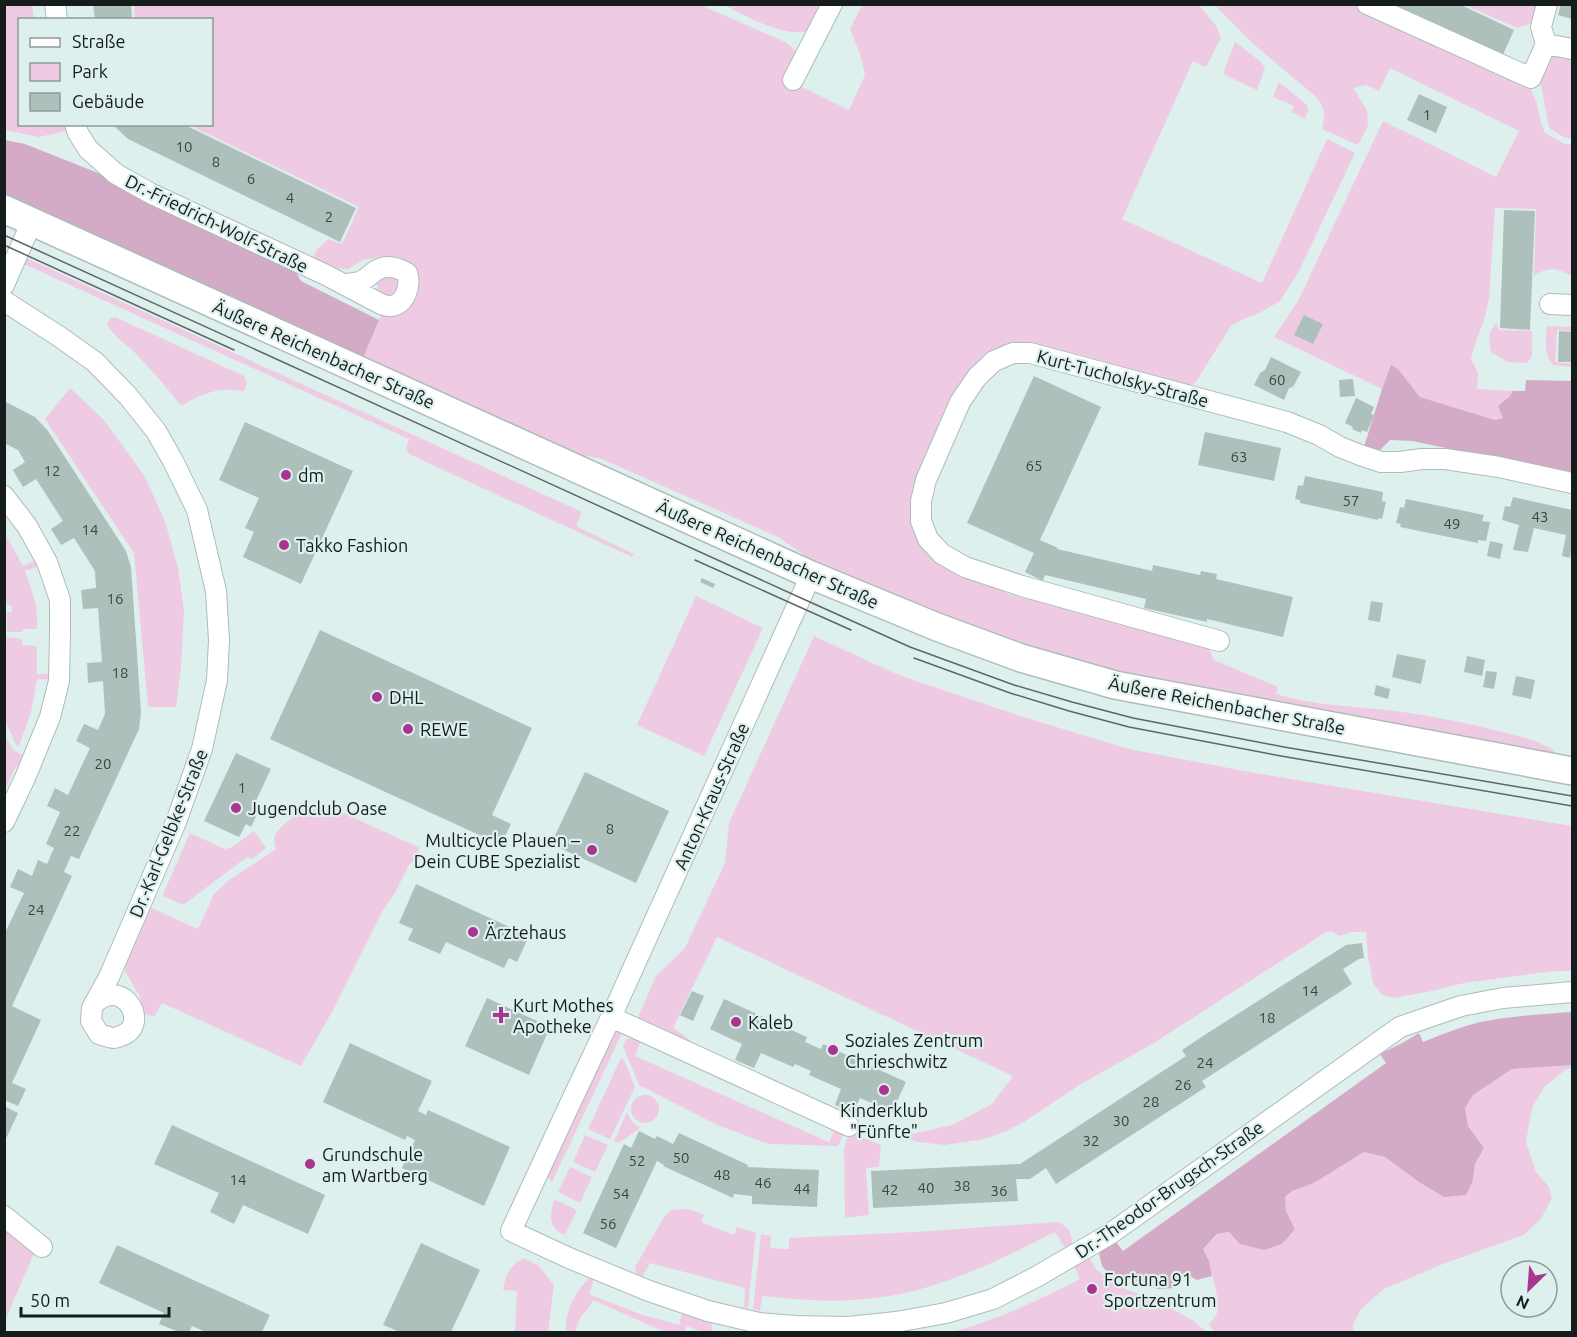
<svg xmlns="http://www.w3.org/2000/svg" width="1577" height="1337" viewBox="0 0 1577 1337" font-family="Ubuntu,sans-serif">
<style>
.green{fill:#efcbe3}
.forest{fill:#d3abc6}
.building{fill:#aec0bc}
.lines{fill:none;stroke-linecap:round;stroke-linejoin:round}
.street-casing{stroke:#acbdba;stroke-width:22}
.secondary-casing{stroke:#acbdba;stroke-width:30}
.street{stroke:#fff;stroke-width:20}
.secondary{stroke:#fff;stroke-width:27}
.tram{stroke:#5c6765;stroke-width:1.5}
.poi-dot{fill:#a9358f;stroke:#def0ed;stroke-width:2}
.labels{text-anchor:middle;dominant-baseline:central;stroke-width:4.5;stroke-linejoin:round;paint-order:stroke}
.number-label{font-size:15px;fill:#3b4543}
.street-label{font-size:18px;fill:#151c1b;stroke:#def0ed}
.poi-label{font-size:18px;fill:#151c1b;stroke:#def0ed;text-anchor:start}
</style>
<rect width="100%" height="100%" fill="#def0ed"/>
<path class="green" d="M4 5H32L34 19 20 20V124L64 125 66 131 39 137 5 130Z
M134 5H701L787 43 798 53 788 80 849 110 865 75 860 54 850 29 862 5H1199L1217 27 1221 38 1206 67 1193 61 1122 219 1262 283 1327 139 1355 153 1298 273 1280 301 1261 312 1244 319 1231 326 1197 380 1192 385 1185 384 1081 355 1025 342 1001 348 973 367 951 395 929 446 927 462 916 493 942 563 1011 595 1206 643 1214 660 1278 687 1276 694C1314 706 1356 706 1395 711 1429 715 1465 723 1499 731 1524 738 1542 739 1561 757L1080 667 995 640 813 561 778 537 602 459 582 455 363 358 382 313 410 305 419 287 418 277 412 266 400 257 385 256 363 260 348 269 330 268 312 260 317 249 329 239 342 244 359 207 189 125 212 124V20L135 19Z
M725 5H821L806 32C781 35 748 18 725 5Z
M1215 5H1358L1528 83 1537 104 1540 119 1545 133 1565 144H1572V276C1557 268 1549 266 1534 276L1536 209 1495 208 1489 298 1484 321 1477 338 1471 359 1478 373 1477 389 1513 391 1509 397 1498 406 1504 418 1495 420 1420 397 1398 369 1391 366 1382 389 1274 337 1298 301 1383 121 1496 177 1519 131 1390 68 1379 91 1367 85 1353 88 1367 110 1368 126 1358 145 1322 129C1325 113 1326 110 1316 97L1250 41Z
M1465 5H1541L1536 22 1517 28Z
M1235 42 1260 61 1265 68 1257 90 1223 74Z
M1558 53 1572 54V139L1563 137 1549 128 1539 75 1542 63Z
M1279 82 1307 105 1308 111 1305 119 1291 112 1294 106 1273 97Z
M26 258 582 512 576 526 634 554 632 557 409 454 406 448 409 439 24 264Z
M395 275 400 282 399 293 388 298 378 291 377 284 380 277Z
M115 317 244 376 247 383 244 391C217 387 204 393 181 406 167 388 153 371 137 355 127 344 113 337 107 324L110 318Z
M1497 322 1498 330 1532 331V356L1527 363 1508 362 1491 352C1488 337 1488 334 1497 322Z
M1547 326 1572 327V331L1557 330 1555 362 1572 364V367L1553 365C1543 353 1546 341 1547 326Z
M70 388 104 420 145 477 165 521 178 568 184 610 181 668 176 707H148L134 553 45 419Z
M4 532 23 566 36 560 39 566 25 571C32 591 39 608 37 629H23L22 632H7V612H12L11 605H7L5 593Z
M696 596 763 628 704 756 637 725Z
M814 636 892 672 916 681 1020 716 1129 749 1255 773 1572 826V971H1555L1464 983 1432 991 1394 998 1382 995 1373 983 1368 957 1366 932H1352L1339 936 1333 932H1326L1154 1043 1081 1084 1024 1122 1006 1131 985 1139 944 1145 919 1142 899 1137 952 1125 992 1104 1013 1076 717 937 673 1028 685 1036 695 1045 638 1021V1017L656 976 685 948 725 863 729 823Z
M7 637 22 639V645L37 646V674H54L53 680 37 679 31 713 18 748 5 722 4 655Z
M4 733 13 750 29 758 24 769 16 766 5 790Z
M317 801 420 848 415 859 409 865 395 893 383 910 333 1010 301 1066 162 1003 154 1017 143 1013 140 997 125 971 127 958 149 907 198 929 214 894 229 880 276 849C275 844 273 839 275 835 282 822 305 809 317 801Z
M254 831 266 848 252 859 247 857 183 905 163 896V894L190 833 225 849 232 847Z
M618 1029 623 1031 552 1182 547 1177 614 1030Z
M639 1037 642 1038 635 1056 829 1142 836 1126 845 1130 838 1146 769 1144 717 1125 639 1085 623 1046 626 1039Z
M621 1058 624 1060 635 1087 610 1139 588 1129Z
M1572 1065V1067L1565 1070 1544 1087 1532 1108 1526 1142 1536 1172 1549 1187 1552 1198 1541 1219 1524 1235 1443 1264 1384 1289 1361 1309 1353 1325 1354 1332H1215L1209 1325C1211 1322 1215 1317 1217 1313 1221 1300 1209 1261 1203 1249L1218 1234 1229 1232 1295 1228 1286 1211 1284 1197 1292 1191 1314 1183 1364 1152 1385 1157 1419 1182 1473 1180 1475 1164 1484 1148 1468 1126 1465 1108 1473 1095 1512 1069Z
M631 1109a14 14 0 1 1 28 0a14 14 0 1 1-28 0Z
M627 1112 632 1122 640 1128 619 1143 614 1141Z
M849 1132 881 1145 879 1167 866 1168 869 1215 845 1218 844 1149Z
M585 1135 608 1145 595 1172 573 1162Z
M570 1167 592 1177 580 1203 558 1192Z
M554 1199 577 1210 565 1235C547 1227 550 1216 554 1199Z
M689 1209 704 1215 701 1222 734 1235 737 1227 756 1233 748 1308 744 1307 745 1288 650 1263 643 1276 636 1275 635 1267 664 1217 671 1210Z
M1058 1222C1070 1228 1072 1233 1072 1246L1067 1251 1055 1232C992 1264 926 1297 853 1300 823 1302 792 1299 762 1296L760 1311 753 1309 761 1234 771 1236 770 1248 789 1249V1238L914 1232Z
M5 1223 35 1251 5 1321Z
M1086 1253 1096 1269 1113 1284 1163 1304 1194 1321 1206 1332H952C997 1320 1039 1300 1080 1279L1072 1262Z
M523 1258 538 1265 554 1285 548 1332H515L517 1291 503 1290C505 1276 510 1265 523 1258Z
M589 1278 594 1280 589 1294 643 1315 679 1325 682 1314 711 1322 713 1332H702L687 1326 684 1332H665L593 1300 588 1309 582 1315 575 1330 578 1332H566C565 1311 574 1293 589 1278Z"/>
<path class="forest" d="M5 140 25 144 98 173 296 272 301 281 379 320 363 358 5 195Z
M1391 365 1398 369 1420 397 1495 420 1503 418 1498 406 1509 397 1513 391H1525L1526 380 1572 381V474L1412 441 1390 440 1380 450 1364 447 1382 389Z
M1572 1012V1065L1512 1069 1473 1095 1465 1108 1468 1126 1484 1148 1475 1164 1473 1180 1466 1195 1444 1197 1419 1182 1385 1157 1364 1152 1314 1183 1292 1191 1285 1197 1286 1211 1295 1229 1282 1244 1264 1250 1240 1244 1229 1232 1217 1234 1203 1249 1209 1261 1212 1276 1197 1280 1186 1274 1180 1277 1175 1288 1158 1289 1129 1278 1109 1274 1102 1266 1099 1254 1105 1247 1116 1242 1123 1251 1386 1063 1380 1054 1404 1042 1419 1033 1423 1042C1442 1034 1461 1027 1480 1022 1511 1016 1542 1014 1572 1012Z"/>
<path class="building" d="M93 4H131L132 20H95Z
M1389 4H1459L1514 30 1502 57Z
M1561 4H1572V19L1558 15Z
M1419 94 1447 107 1436 133 1407 120Z
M112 124H183L356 208 340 242 128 139Z
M1504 210 1535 211 1530 330 1500 328Z
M1304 315 1323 324 1313 344 1294 335Z
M1559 331 1572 332V362H1558Z
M1271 357 1301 372 1293 387 1289 388 1284 400 1254 385 1260 373 1265 370Z
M1034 376 1101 407 1040 540 1058 548 1057 549 1152 571 1153 565 1200 575 1201 571 1217 574 1216 579 1293 597 1283 637 1207 619V622L1144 608 1146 599 1045 575 1043 581 1025 572 1034 553 967 523Z
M1353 379 1355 396 1340 397 1339 380Z
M1356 398 1374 407 1371 414 1374 415 1367 432 1362 430 1361 433 1352 429 1353 427 1345 423Z
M4 401 35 417 48 431 126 551 131 567 141 712 139 729 79 859 71 856 64 872 72 876 12 1006 41 1020 12 1083 26 1089 18 1106 4 1100V935L24 893 10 887 18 869 32 876 38 860 47 864 54 848 46 844 60 812 47 806 55 788 68 795 90 748 76 741 84 724 98 730 105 714 103 681 88 683 87 663 102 662 98 608 83 609 82 599 81 590 96 588 95 571 74 538 61 545 51 529 63 521 36 479 23 487 13 470 25 462 18 450 4 443Z
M245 422 353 471 301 584 243 557 254 532 245 528 259 498 219 480Z
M1205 432 1281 448 1274 481 1198 465Z
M1305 476 1383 492 1382 501 1386 502 1382 519 1378 518V520L1300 503V500L1295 499 1298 485 1303 486Z
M1513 497 1572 510V544L1570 558 1562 556 1566 535 1534 528 1528 552 1513 550 1519 525 1502 520 1505 506 1510 507Z
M1406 499 1484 515 1482 521 1490 522 1486 541 1478 540V543L1400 527 1401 524 1396 523 1400 507 1404 508Z
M1490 541 1503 544 1500 559 1487 556Z
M702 578 715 584 713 588 700 582Z
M1371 601 1383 603 1380 622 1368 620Z
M320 630 532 728 492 815 511 824 501 845 270 739Z
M1397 654 1426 660 1421 684 1392 677Z
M1467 656 1485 660 1482 676 1464 672Z
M1486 671 1497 672 1494 689 1483 687Z
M1516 676 1535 680 1531 699 1512 695Z
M1376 685 1390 689 1388 699 1374 695Z
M236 753 271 769 254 805 260 808 251 827 246 824 239 837 204 821Z
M585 772 669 811 636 883 551 844Z
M416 884 529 936 517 962 509 958 504 968 446 942 440 954 408 940 413 929 399 923Z
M1362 943 1364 958 1359 959 1343 969 1352 984 1202 1081 1206 1087 1056 1184 1046 1168 1030 1179H1016L1018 1201 873 1208 871 1171 1020 1164 1186 1056 1182 1050 1203 1036 1346 945Z
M692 991 704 996 693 1021 680 1015Z
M487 998 550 1027 529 1075 465 1046Z
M724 999 807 1037 805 1042 821 1049 823 1044 906 1082 892 1112 860 1098 853 1113 835 1105 841 1089 809 1075 811 1071 795 1064 793 1067 761 1053 754 1068 735 1060 742 1044 710 1029Z
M350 1043 432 1081 418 1111 426 1115 428 1110 510 1147 484 1206 402 1168 415 1140 407 1136 405 1140 323 1102Z
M4 1106 18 1113 4 1143Z
M172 1125 325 1195 308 1234 243 1205 234 1224 210 1212 219 1193 154 1164Z
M639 1131 655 1139 657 1136 673 1144 679 1133 748 1165 747 1167 819 1170 817 1207 752 1204V1196L734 1194 733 1198 663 1166 664 1165 657 1161 616 1248 583 1233 624 1144 631 1148Z
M421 1243 480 1270 451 1332H400L383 1325Z
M117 1245 270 1315 262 1332H206L192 1326 189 1332H179L159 1324 164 1313 99 1283Z"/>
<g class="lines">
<g class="street-casing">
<path id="street" d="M55 4 57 20
M1367 4 1531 78 1546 44
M1546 44 1541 27 1547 4
M1546 44 1572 49
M793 80 832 4
M75 124 78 133 88 149 116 174 152 194 326 275 381 304C384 305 388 307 391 306 406 304 411 285 407 273 397 267 386 264 375 271 370 275 365 280 359 282 354 283 349 284 344 284
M4 285 32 221
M4 301 60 337 95 362 128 396 156 431 173 461 197 510 216 591 219 640 217 680 202 749 176 822 109 977 92 1008 91 1021 99 1034C103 1035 110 1038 114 1038 117 1038 120 1036 123 1035 149 1024 125 979 97 1001
M1550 304 1572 305
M4 496 27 526 47 562 60 600V632L59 681 50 717 25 778 4 822
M811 575 611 1017 568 1108 511 1231 569 1258 649 1291 708 1311 759 1323 795 1326 848 1327 896 1322 946 1313 993 1299 1036 1277 1110 1234 1400 1027 1461 1006 1503 998 1572 992
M1219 641 1022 586 965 567 942 554 928 539 921 521V501L926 480 960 402 977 377 994 361 1013 353H1030L1287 422 1319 435 1340 447 1360 455 1381 462H1400L1422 459H1445L1499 467 1572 483
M611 1017 849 1126
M4 1216 42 1247"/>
</g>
<g class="secondary-casing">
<path id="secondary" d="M4 209 811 575 937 627 1021 658 1115 685 1572 771"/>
</g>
<use href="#street" class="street"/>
<use href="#secondary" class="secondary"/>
<path class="tram" d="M4 235 801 598 910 647 1014 685 1072 702 1133 718 1284 747 1572 796
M4 245 234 350
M695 560 851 630
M914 658 1010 693 1069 711 1129 727 1281 756 1572 806"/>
</g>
<g class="poi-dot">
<circle cx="286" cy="475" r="6"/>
<circle cx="284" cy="545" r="6"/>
<circle cx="377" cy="697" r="6"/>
<circle cx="408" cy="729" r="6"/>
<circle cx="236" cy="808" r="6"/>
<circle cx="592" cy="850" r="6"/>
<circle cx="473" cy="932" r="6"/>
<path d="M498 1006h6v6h6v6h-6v6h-6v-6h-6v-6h6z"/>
<circle cx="736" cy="1022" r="6"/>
<circle cx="833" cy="1050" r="6"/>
<circle cx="884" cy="1090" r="6"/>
<circle cx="310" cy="1164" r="6"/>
<circle cx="1092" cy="1289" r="6"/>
</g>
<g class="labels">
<g class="number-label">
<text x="1427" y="114">1</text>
<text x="184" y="146">10</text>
<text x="216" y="161">8</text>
<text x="251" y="178">6</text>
<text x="290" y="197">4</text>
<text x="329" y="216">2</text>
<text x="1277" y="379">60</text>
<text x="1239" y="456">63</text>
<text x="1034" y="465">65</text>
<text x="52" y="470">12</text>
<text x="1351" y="500">57</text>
<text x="1540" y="516">43</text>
<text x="1452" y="523">49</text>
<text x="90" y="529">14</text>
<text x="115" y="598">16</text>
<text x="120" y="672">18</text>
<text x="103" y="763">20</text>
<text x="242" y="787">1</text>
<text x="610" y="828">8</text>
<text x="72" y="830">22</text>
<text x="36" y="909">24</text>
<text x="1310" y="990">14</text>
<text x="1267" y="1017">18</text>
<text x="1205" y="1062">24</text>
<text x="1183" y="1084">26</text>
<text x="1151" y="1101">28</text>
<text x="1121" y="1120">30</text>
<text x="1091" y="1140">32</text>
<text x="681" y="1157">50</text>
<text x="637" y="1160">52</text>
<text x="722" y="1174">48</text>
<text x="238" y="1179">14</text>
<text x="763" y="1182">46</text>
<text x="962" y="1185">38</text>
<text x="926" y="1187">40</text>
<text x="802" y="1188">44</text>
<text x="890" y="1189">42</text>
<text x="999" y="1190">36</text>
<text x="621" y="1193">54</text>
<text x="608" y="1223">56</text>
</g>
<g class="street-label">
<text transform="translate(217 223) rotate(26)">Dr.-Friedrich-Wolf-Straße</text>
<text transform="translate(324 354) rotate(24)">Äußere Reichenbacher Straße</text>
<text transform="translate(1123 378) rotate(15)">Kurt-Tucholsky-Straße</text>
<text transform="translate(768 554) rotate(24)">Äußere Reichenbacher Straße</text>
<text transform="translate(1227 705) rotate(11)">Äußere Reichenbacher Straße</text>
<text transform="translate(711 796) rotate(-66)">Anton-Kraus-Straße</text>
<text transform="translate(168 833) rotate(-68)">Dr.-Karl-Gelbke-Straße</text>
<text transform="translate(1169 1189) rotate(-35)">Dr.-Theodor-Brugsch-Straße</text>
</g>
<g class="poi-label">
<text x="298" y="475">dm</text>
<text x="296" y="545">Takko Fashion</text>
<text x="389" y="697">DHL</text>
<text x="420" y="729">REWE</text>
<text x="248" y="808">Jugendclub Oase</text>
<text x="580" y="840" text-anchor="end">Multicycle Plauen –<tspan x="580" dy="21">Dein CUBE Spezialist</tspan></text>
<text x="485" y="932">Ärztehaus</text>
<text x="513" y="1005">Kurt Mothes<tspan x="513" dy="21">Apotheke</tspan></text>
<text x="748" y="1022">Kaleb</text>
<text x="845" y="1040">Soziales Zentrum<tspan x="845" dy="21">Chrieschwitz</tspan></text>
<text x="884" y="1110" text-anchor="middle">Kinderklub<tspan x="884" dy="21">"Fünfte"</tspan></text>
<text x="322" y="1154">Grundschule<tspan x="322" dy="21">am Wartberg</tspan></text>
<text x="1104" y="1279">Fortuna 91<tspan x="1104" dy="21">Sportzentrum</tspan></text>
</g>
</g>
<rect width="1577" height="1337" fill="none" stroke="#151c1b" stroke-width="12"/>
<rect x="18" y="18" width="195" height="108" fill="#def0ed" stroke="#8e9b99" stroke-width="1.5"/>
<rect x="30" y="38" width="30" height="9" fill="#ffffff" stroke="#8e9b99" stroke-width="1.5"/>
<text x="72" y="48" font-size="18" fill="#151c1b">Straße</text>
<rect x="30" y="63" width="30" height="18" fill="#efcbe3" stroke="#8e9b99" stroke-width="1.5"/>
<text x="72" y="78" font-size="18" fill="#151c1b">Park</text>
<rect x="30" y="93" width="30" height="18" fill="#aec0bc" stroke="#8e9b99" stroke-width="1.5"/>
<text x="72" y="108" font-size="18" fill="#151c1b">Gebäude</text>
<g transform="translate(1529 1289) rotate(205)"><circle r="28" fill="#def0ed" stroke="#8e9b99" stroke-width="1.5"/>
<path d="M0-4.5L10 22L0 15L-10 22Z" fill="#a9358f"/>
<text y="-9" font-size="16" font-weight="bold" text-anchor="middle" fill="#151c1b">N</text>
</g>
<path d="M21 1307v9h148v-9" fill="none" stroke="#151c1b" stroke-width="3"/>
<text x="30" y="1307" font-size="18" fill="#151c1b" stroke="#def0ed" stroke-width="4.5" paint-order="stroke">50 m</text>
</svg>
